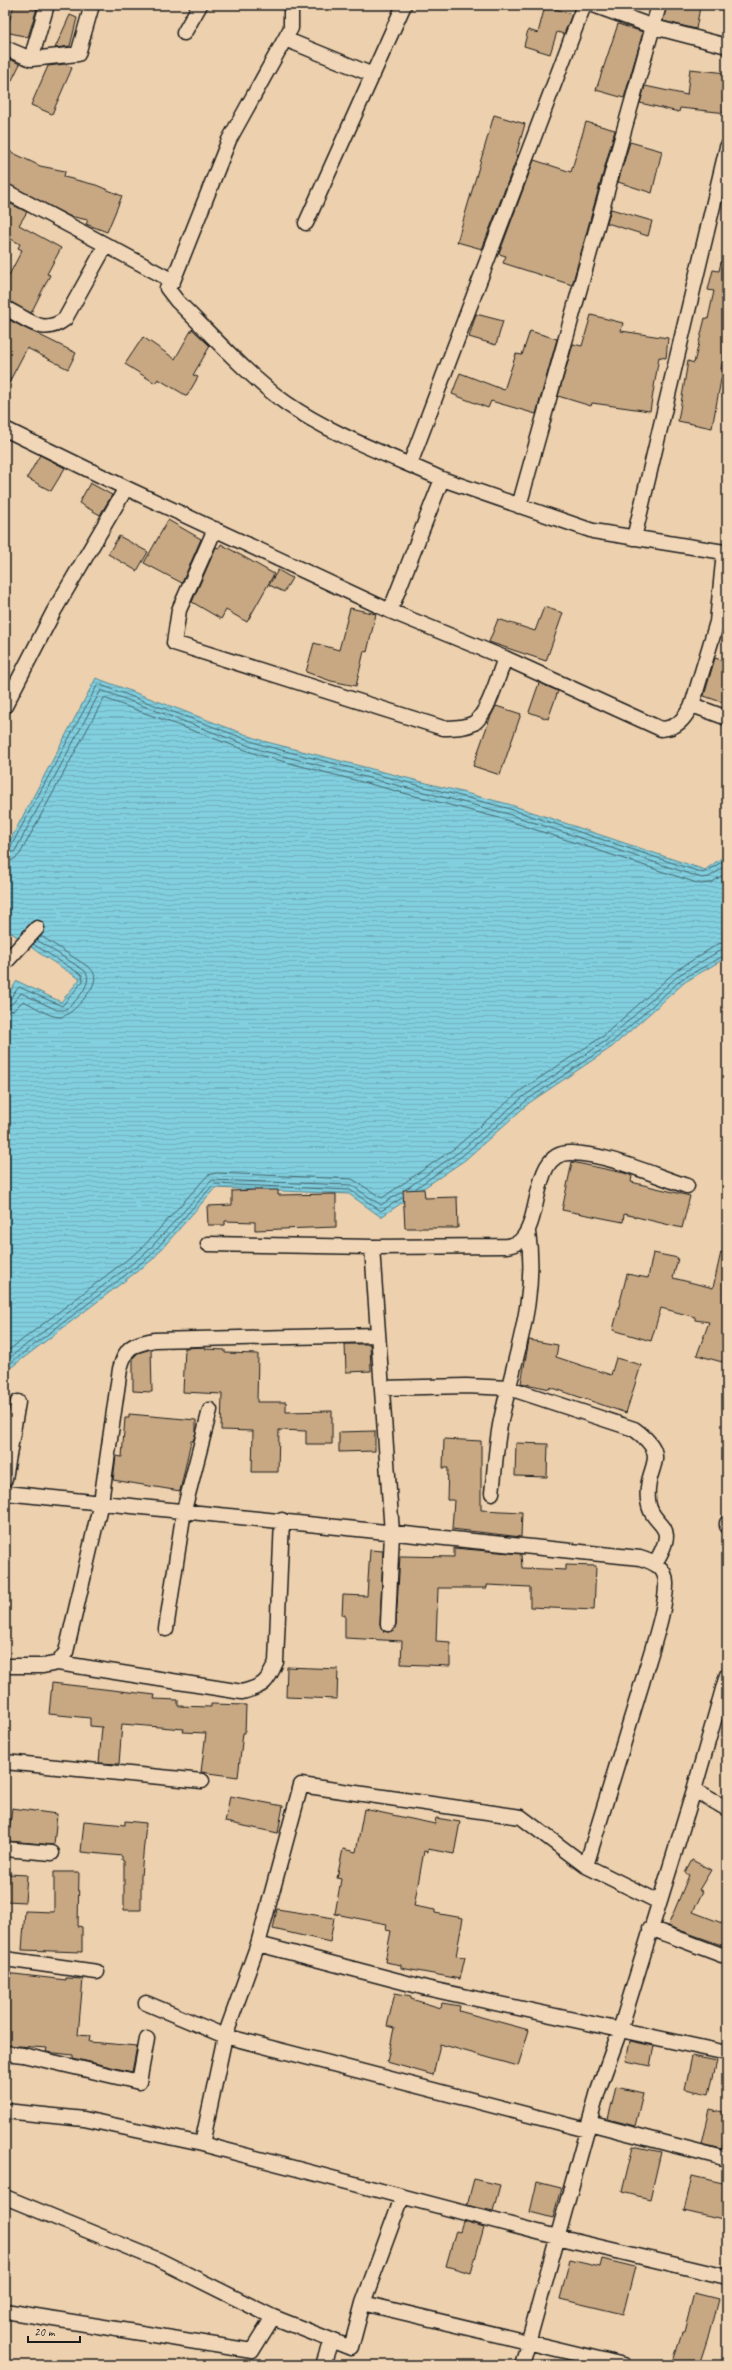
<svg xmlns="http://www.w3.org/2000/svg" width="732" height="2370" viewBox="0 0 732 2370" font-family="Caveat,sans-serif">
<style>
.water{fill:url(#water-rules);stroke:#598791}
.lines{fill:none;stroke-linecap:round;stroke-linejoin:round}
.shore{stroke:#44646a;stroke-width:1}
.building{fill:#c7a883;stroke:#1c1c1c}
.street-casing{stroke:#1c1c1c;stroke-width:17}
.street{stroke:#f1d7b8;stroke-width:14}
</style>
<defs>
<pattern id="water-rules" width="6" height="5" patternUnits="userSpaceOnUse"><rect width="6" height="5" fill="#81cfdf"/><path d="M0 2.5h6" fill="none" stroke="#6fb1bf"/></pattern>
</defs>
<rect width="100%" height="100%" fill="#edd0ad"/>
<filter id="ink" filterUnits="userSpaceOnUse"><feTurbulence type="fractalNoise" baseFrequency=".025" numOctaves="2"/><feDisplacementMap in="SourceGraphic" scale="8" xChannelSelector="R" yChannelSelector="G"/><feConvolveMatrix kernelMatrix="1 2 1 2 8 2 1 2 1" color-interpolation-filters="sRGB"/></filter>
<g filter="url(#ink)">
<path class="water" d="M96 678 263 741 508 804 705 870 727 854V957L685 982 612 1047 529 1103 465 1160 381 1217 349 1194 215 1188 152 1260 5 1372V999L17 981 61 1002 80 979 39 953 5 928V850Z"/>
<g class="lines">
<path class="shore" d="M5 851 10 848 98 684 262 745 507 808 703 873 727 859
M5 856 15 851 101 690 260 750 505 813 702 878 709 877 727 865
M5 862 13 860 20 854 104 698 259 755 503 819 700 884 711 883 727 872
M5 1001 9 1000 19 987 62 1006 83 981 82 975 33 944
M5 1006 12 1004 21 993 57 1010H64C74 1005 95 982 85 971L37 940
M5 1012 14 1010 23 1001C34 1005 48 1017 60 1017 70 1017 92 992 94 982 96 977 94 972 90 968L41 936
M416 1188 462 1156 527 1100 610 1044 682 979 727 954
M406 1189 459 1152 524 1096 607 1040 679 975 721 950 727 948
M5 1353 141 1249 208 1175 216 1173 352 1179 382 1198 455 1148 520 1091 603 1036 677 970 718 944 727 942
M5 1361 146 1253 212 1180 351 1185 381 1205 402 1192
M5 1367 149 1257 214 1184 350 1190 381 1211 402 1198"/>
</g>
<path class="building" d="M14 5H38L28 37 6 32Z
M667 5 700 7 696 29 663 21Z
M545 6 572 14 564 34 557 32 550 54 524 46 528 30 538 33Z
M70 15 77 18 70 46 55 48Z
M618 24 643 32 624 98 596 90Z
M5 57 20 64 5 94Z
M65 64 72 68 52 114 31 105 48 66Z
M690 69 727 73V113L680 108 679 112 640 103 645 86 687 95Z
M494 115 525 124 516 155H518L482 249 457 242Z
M586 122 615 130 572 285 503 263 506 256 499 254 534 160 571 172Z
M630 142 662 151 652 193 618 182Z
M5 149 40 166 65 171 64 177 96 185 122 196 107 232 86 224 88 220 69 216 5 183Z
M5 201 27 212 19 225 61 248 47 274 50 275 31 313 5 300V283L22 250 18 248 20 244 11 239 5 250Z
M611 209 652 221 648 236 607 223Z
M721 262H727V340L721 369H723L712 428 678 421 688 361 694 363 705 318 708 319 714 291 708 290 713 270 719 271Z
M476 314 503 321 496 345 469 337Z
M591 315 623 323 621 331 668 338 666 358 659 357 650 411 592 403 591 406 558 396 573 344 582 346Z
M5 318 76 353 68 369 27 348 5 390Z
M192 329 210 346 193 375 198 377 187 396 158 379 155 383 125 364 143 337 175 359Z
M530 331 557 339 536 414 491 401 488 408 452 394 460 373 504 390 516 354 522 355Z
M40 455 65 468 51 491 27 478Z
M90 483 112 495 100 515 79 503Z
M168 520 201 539 182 583 144 563Z
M119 536 148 552 137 571 108 554Z
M221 544 274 574 247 622 226 610 221 619 192 602 216 547 219 548Z
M278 570 292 578 284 592 269 585Z
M544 607 563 613 546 661 489 642 498 619 535 631Z
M350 608 376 614 367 652 364 651 356 686 331 681 306 672 314 643 339 650Z
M715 658 727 662V704L704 696Z
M539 683 558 691 548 719 529 712Z
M496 706 521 714 500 775 473 766 490 718Z
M572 1162 624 1173 632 1176 631 1182 690 1196 682 1228 624 1214 623 1222 562 1210Z
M424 1189 425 1198 457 1197 458 1228H405L403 1190Z
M255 1190H278V1195L336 1194V1227L255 1230V1222L225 1221V1225H208L207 1206 232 1205V1191Z
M721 1252H727V1348L722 1362 697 1355 709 1322 695 1320V1317L661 1308 651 1341 613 1330 627 1274 648 1278 653 1253 678 1258 673 1278 713 1288Z
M529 1340 558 1345 556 1357 611 1375 616 1358 641 1365 626 1413 550 1387V1389L521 1383Z
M345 1344H370L371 1371 346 1372Z
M205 1347V1349L225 1350V1353L258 1354 257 1402H286V1412L332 1411V1444H306V1431L279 1430 278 1472H252L253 1431 221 1430 222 1394 183 1392 185 1348Z
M151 1349 152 1392 133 1391V1358L138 1353Z
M129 1414 196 1420V1432L193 1441H191L180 1491 113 1480 116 1456 122 1457 125 1418H129Z
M375 1431V1451L339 1452V1432Z
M444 1439 481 1441V1510L522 1512 521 1537 452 1529 454 1500H447L448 1468H443Z
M516 1443 548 1444 547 1477 515 1476Z
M454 1548 521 1554 522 1568 566 1570V1565L596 1566 594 1610 530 1607V1587L487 1585V1588H438L436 1641 450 1642V1666L401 1664 402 1641 345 1638V1615H342L343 1595 367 1596 370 1550 383 1551 380 1624 383 1631 388 1632 395 1629 396 1624 400 1556 454 1557Z
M287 1667 338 1669 337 1699 286 1697Z
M52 1683 155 1695 154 1699 178 1700V1706L211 1707V1704L246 1705 245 1733H243L238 1777 201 1772 206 1733 183 1732 184 1729 122 1724 119 1764 99 1763 102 1727 90 1726V1718L49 1714Z
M230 1796 283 1806 278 1833 225 1822Z
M12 1808 57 1814 54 1845 8 1841Z
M364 1809 435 1824 436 1818 460 1822 454 1854 428 1849V1852L424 1851 414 1906 435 1910V1913L463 1918 456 1956 465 1957 460 1979 401 1968V1965L385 1962 391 1931 386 1930 387 1924 335 1914 341 1879 337 1878 343 1849 356 1852Z
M84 1821 125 1825V1821L146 1823 141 1876V1910H124V1861L122 1860V1856L81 1852Z
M692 1860 711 1870 699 1890 703 1891 693 1912 727 1925V1947L668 1926 689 1875 685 1873Z
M54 1872H79L78 1926 82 1927V1952L22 1950 25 1911 54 1912Z
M8 1874 27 1875 25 1902 6 1901Z
M277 1909 334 1918 330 1942 273 1929Z
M5 1973 66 1980V1978L83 1979 78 2035 90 2036 89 2042 137 2046 132 2072 73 2058V2055L46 2052 47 2048 5 2045Z
M395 1993 411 1996V1999L441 2008 442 2003 460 2006 459 2011 529 2030 518 2066 440 2044 433 2075 387 2062 394 2028 387 2026Z
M630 2041 654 2046 650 2066 626 2061Z
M692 2056 717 2061 709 2094 685 2089Z
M616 2087 643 2093 635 2126 608 2119Z
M710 2109 727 2113V2126L722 2149 702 2144Z
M633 2146 661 2152 650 2199 622 2192Z
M692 2176 727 2184V2221L684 2211Z
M474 2179 500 2185 493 2211 467 2205Z
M537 2182 561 2188 553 2218 530 2212Z
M463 2221 484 2227 471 2273 446 2266 456 2230 460 2231Z
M602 2259 635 2267 623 2314 560 2299 570 2260 600 2267Z
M694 2293 718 2299 709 2334 699 2365H672L682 2333H684Z"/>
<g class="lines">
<g class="street-casing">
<path id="street" d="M593 5 654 27 727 46
M184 33 200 5
M285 39 373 75
M5 48 31 59 47 5
M31 59 78 54 92 5
M5 191 106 245
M306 223 404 5
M173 281 167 288 177 301C211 334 248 376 286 403 332 435 391 456 442 479
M5 308C27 318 42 337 65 319L106 245 173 281 229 140 291 28V5
M5 429 126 488
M410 464 584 5
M519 506 659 5
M215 529 179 610 174 643 443 728C453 728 465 728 474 723 489 712 498 676 505 658L390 611 442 479 593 531 724 552 717 622 692 705 727 718
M634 538 727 147
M505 658 661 729C678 728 684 719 692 705
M5 706 54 611 126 488 390 611
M5 963 37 928
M208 1244 372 1247 392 1533 388 1624
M372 1247 507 1246C512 1245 518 1244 521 1240 543 1218 531 1150 572 1153 611 1155 650 1174 687 1186
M382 1388 466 1386 509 1388 634 1429C674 1458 644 1465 648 1500 651 1530 682 1520 655 1563
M5 1479 18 1402
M5 1493 640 1558C653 1562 666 1567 666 1583 667 1607 649 1658 642 1683 623 1744 605 1805 586 1866L659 1902
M492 1493C495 1469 496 1444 501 1420 515 1354 538 1300 528 1232
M727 1523V1526
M166 1629 184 1510 210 1410
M58 1663 242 1692C264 1686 267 1683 276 1662L282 1520
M5 1666H43L58 1663 66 1652 101 1502 120 1369C126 1346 131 1345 154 1340L378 1335
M5 1762 202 1781
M694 1790 727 1675
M5 1849 52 1853
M650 1928 727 1957
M258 1944 426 1988 727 2053
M5 1959 97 1972
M146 2003 225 2036 587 2130
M5 2053 23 2055 139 2082 147 2039
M5 2111 84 2119 202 2144 557 2237 727 2277
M589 2123 727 2159
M202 2144 225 2036 258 1944 301 1785 521 1817 586 1866
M5 2197 159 2260 273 2317 351 2348 363 2303 624 2365
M363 2303 402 2197
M5 2311 252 2351 273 2317
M323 2365 331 2340
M522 2365 598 2091 620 2030 694 1790 727 1809"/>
</g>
<use href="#street" class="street"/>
</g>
</g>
<rect width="732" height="2370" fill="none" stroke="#f1d7b8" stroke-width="20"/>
<rect x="10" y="10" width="712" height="2350" fill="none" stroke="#1c1c1c" stroke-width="1.5" filter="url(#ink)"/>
<path d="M28 2336v6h52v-6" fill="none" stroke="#1c1c1c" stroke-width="2"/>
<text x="34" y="2336" font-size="12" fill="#1c1c1c" stroke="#f1d7b8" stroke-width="3" paint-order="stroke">20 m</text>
</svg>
